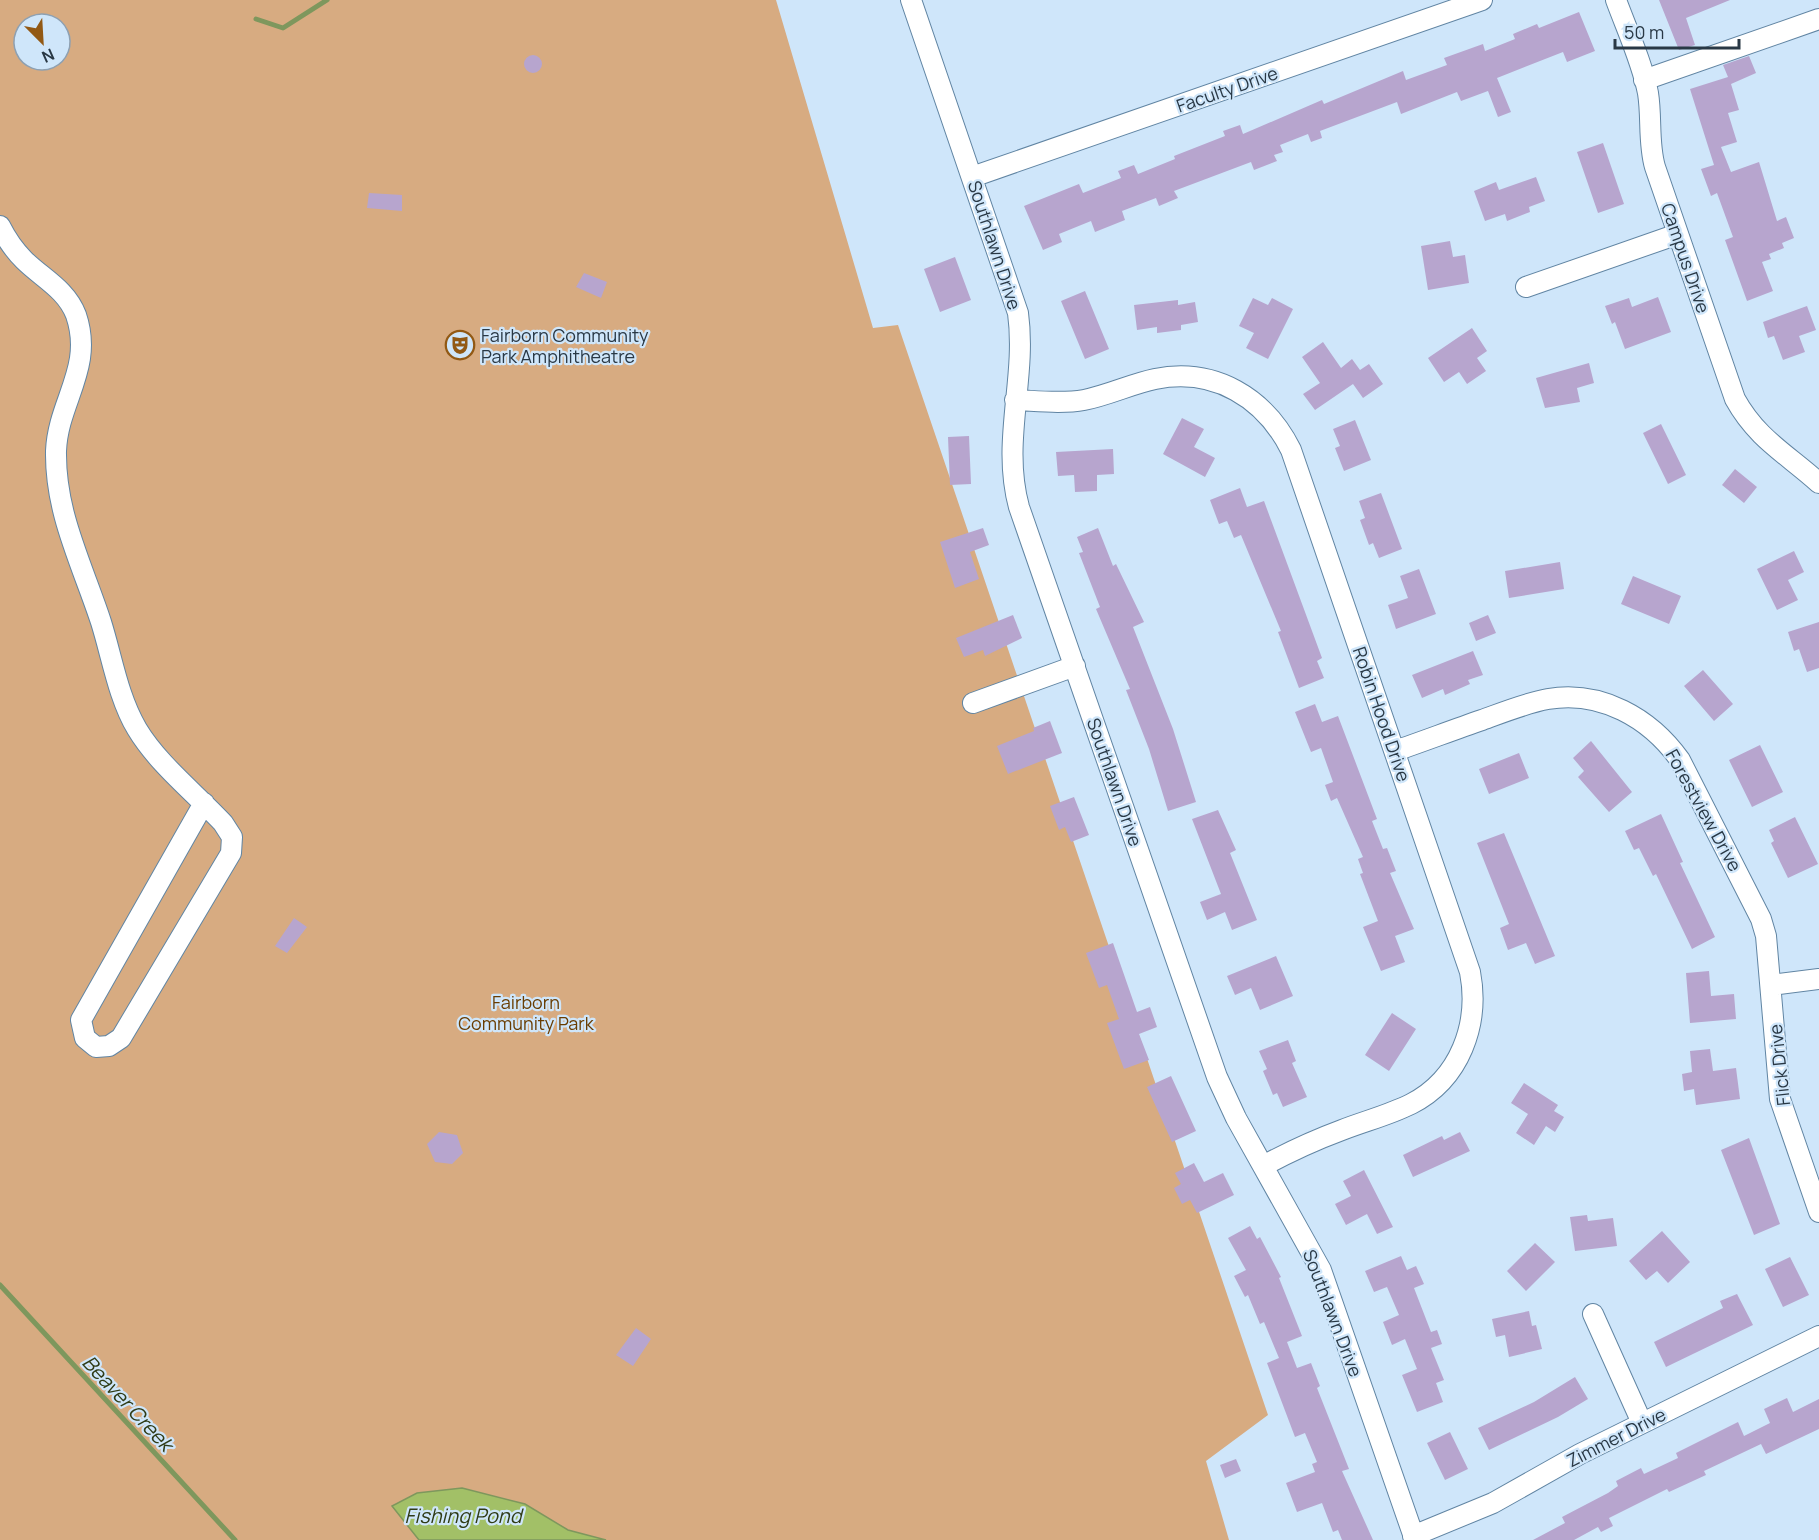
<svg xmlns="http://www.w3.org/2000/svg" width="1819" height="1540" viewBox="0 0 1819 1540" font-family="Manrope,sans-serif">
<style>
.green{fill:#d7ab81;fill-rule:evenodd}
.water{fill:#a2c067;stroke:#7e975d;stroke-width:1.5}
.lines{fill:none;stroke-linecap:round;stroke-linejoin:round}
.stream{stroke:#7e975d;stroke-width:5}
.building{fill:#b7a5ce}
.minor-casing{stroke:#6185a3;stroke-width:22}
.minor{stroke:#fff;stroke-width:20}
.labels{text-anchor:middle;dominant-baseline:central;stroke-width:4.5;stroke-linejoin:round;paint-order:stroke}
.street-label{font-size:18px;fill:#293845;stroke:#cfe6fa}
.poi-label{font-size:18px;fill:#293845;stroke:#cfe6fa;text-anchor:start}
.park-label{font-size:18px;fill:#693c00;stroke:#cfe6fa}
.water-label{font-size:20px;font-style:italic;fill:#2f3b16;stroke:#cfe6fa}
</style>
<rect width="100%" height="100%" fill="#cfe6fa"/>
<path class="green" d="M0 0H776L873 328 898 325 1268 1415 1206 1461 1229 1540H0ZM24 24H60V60H24Z"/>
<path class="water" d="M462 1488 525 1504 568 1530 606 1540H419L392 1506 417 1493Z"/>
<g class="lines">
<path class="stream" d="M256 19 283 28 327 0
M0 1285 235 1540"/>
</g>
<path class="building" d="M1659 0H1730L1686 18 1695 45 1679 50Z
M1579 12 1595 51 1567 62 1563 52 1497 78 1511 112 1498 117 1488 91 1461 101 1457 92 1401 114 1397 102 1320 131 1322 138 1311 142 1308 134 1280 145 1283 152 1274 155 1277 161 1254 170 1251 162 1174 191 1178 198 1159 206 1156 198 1122 211 1125 220 1095 232 1091 221 1059 234 1062 242 1043 250 1024 206 1079 184 1083 193 1121 178 1118 171 1134 165 1138 174 1175 159 1174 156 1225 136 1223 131 1240 125 1243 134 1322 100 1324 104 1403 71 1406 80 1447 65 1444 58 1483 44 1485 51 1515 39 1513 34 1537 24 1539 28Z
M524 64a9 9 0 1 1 18 0a9 9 0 1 1-18 0Z
M1749 56 1756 73 1731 84 1739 110 1728 113 1737 142 1721 147 1731 172 1759 162 1777 221 1786 217 1794 238 1782 243 1784 248 1769 254 1771 259 1762 262 1773 291 1747 301 1725 240 1733 237 1717 193 1711 196 1701 169 1714 165 1690 89 1728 77 1723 65Z
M1603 143 1624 204 1598 213 1577 152Z
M1536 177 1545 201 1529 207 1530 212 1507 221 1505 214 1485 221 1474 191 1496 182 1499 190Z
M369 193 402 195V211L367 208Z
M1450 241 1453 257 1465 255 1469 283 1428 290 1421 246Z
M955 257 971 300 940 312 924 269Z
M584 273 607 282 601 298 576 287Z
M1085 291 1109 349 1085 359 1061 301Z
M1658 297 1671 332 1625 349 1615 322 1612 324 1605 306 1629 298 1632 307Z
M1253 298 1268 305 1272 298 1293 309 1268 359 1246 348 1254 333 1239 326Z
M1178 300V305L1195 302 1198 322 1181 325V330L1157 333V327L1137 330 1134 305Z
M1807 306 1816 330 1799 336 1805 352 1783 360 1774 336 1768 338 1763 322Z
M1472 328 1487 351 1477 358 1486 371 1467 384 1459 372 1444 382 1428 358Z
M1323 342 1341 368 1352 359 1360 370 1369 364 1383 384 1363 398 1353 384 1315 410 1303 394 1320 383 1302 357Z
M1589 363 1594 383 1577 388 1580 402 1545 408 1536 378Z
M1182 418 1204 429 1194 447 1215 458 1205 477 1163 454Z
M1355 420 1371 460 1344 471 1335 448 1340 446 1333 429Z
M1661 424 1686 475 1668 484 1643 433Z
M969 436 971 484 950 485 948 437Z
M1113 449 1114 474 1097 475V491L1075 492 1074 475 1058 476 1056 452Z
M1735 469 1757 487 1744 503 1722 485Z
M1240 488 1247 507 1264 501 1322 658 1317 661 1324 678 1299 688 1278 632 1281 631 1241 535 1234 538 1227 521 1219 524 1210 500Z
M1381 493 1402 549 1379 558 1373 543 1369 545 1360 520 1365 518 1359 501Z
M983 528 989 545 970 552 979 579 955 588 940 542Z
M1098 528 1113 566 1116 564 1144 622 1133 627 1173 729 1196 802 1168 811 1149 749 1126 690 1130 689 1096 609 1100 607 1079 553 1083 552 1077 537Z
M1794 551 1804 572 1788 580 1798 600 1777 610 1757 569Z
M1560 562 1564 589 1509 598 1505 571Z
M1419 569 1436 614 1396 629 1388 605 1408 598 1400 576Z
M1633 576 1681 596 1669 624 1621 604Z
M1013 615 1022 638 985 656 983 650 964 657 956 638Z
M1488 615 1496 633 1476 641 1469 623Z
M1819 622V668L1807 672 1799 649 1794 651 1788 632Z
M1473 651 1483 675 1468 680 1470 684 1445 695 1443 689 1422 698 1412 675Z
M1703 670 1733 704 1714 721 1684 686Z
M1315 704 1322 722 1338 716 1377 819 1372 821 1383 849 1387 848 1396 871 1390 873 1414 929 1395 936 1405 962 1381 971 1363 927 1378 921 1360 874 1363 873 1358 859 1363 857 1337 798 1331 801 1325 785 1333 782 1321 748 1311 752 1295 712Z
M1050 721 1062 753 1008 774 997 746 1034 731 1033 728Z
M1591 741 1632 792 1609 812 1578 777 1584 771 1573 758Z
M1760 745 1783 792 1752 807 1729 760Z
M1519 753 1529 778 1489 794 1479 769Z
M1074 797 1089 835 1071 842 1065 827 1059 830 1050 806Z
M1218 810 1236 850 1230 853 1257 920 1232 930 1225 912 1207 920 1200 902 1221 894 1192 819Z
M1661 814 1683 862 1680 863 1715 937 1692 949 1656 874 1653 876 1639 848 1634 850 1625 831Z
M1795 817 1818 864 1788 878 1771 843 1774 841 1769 830Z
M1504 833 1555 956 1535 964 1526 943 1508 950 1500 928 1509 924 1477 843Z
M294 918 307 927 287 953 275 946Z
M1113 943 1137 1012 1150 1007 1157 1027 1139 1034 1149 1060 1124 1069 1107 1023 1119 1019 1107 985 1099 988 1086 953Z
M1276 956 1293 996 1260 1010 1251 988 1235 995 1227 976Z
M1709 971 1711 996 1734 994 1736 1019 1690 1023 1686 973Z
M1392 1013 1416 1029 1389 1071 1365 1055Z
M1288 1040 1296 1061 1292 1063 1307 1097 1283 1107 1277 1093 1273 1095 1263 1071 1267 1069 1259 1051Z
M1710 1049 1713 1071 1736 1068 1740 1099 1696 1105 1694 1089 1684 1091 1682 1074 1692 1072 1690 1051Z
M1171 1076 1196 1131 1172 1142 1147 1087Z
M1524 1083 1558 1105 1554 1111 1564 1117 1555 1132 1546 1126 1534 1145 1516 1133 1528 1114 1511 1103Z
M439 1132 457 1135 463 1153 452 1164 435 1162 427 1144Z
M1460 1132 1470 1151 1413 1177 1403 1155 1442 1136 1444 1140Z
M1749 1138 1780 1224 1754 1235 1721 1150Z
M1194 1163 1204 1182 1223 1173 1234 1195 1197 1213 1190 1200 1182 1204 1174 1188 1181 1184 1175 1173Z
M1364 1170 1393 1227 1377 1234 1367 1214 1346 1225 1335 1204 1351 1196 1343 1181Z
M1587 1215 1588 1221 1613 1218 1617 1246 1575 1251 1570 1217Z
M1250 1226 1257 1239 1260 1237 1281 1277 1279 1278 1302 1336 1287 1342 1297 1368 1311 1363 1320 1386 1317 1388 1349 1469 1342 1471 1373 1540H1342L1338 1530 1333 1532 1322 1503 1297 1512 1286 1483 1315 1472 1312 1464 1317 1462 1305 1433 1295 1437 1267 1363 1279 1358 1264 1322 1260 1324 1248 1295 1245 1297 1234 1276 1246 1270 1228 1238Z
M1662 1231 1690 1262 1668 1283 1657 1271 1646 1280 1629 1261Z
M1535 1243 1555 1262 1526 1291 1507 1271Z
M1401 1256 1407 1270 1416 1266 1424 1284 1414 1288 1431 1332 1437 1330 1442 1344 1431 1348 1444 1380 1436 1383 1443 1402 1417 1412 1402 1375 1417 1369 1405 1339 1392 1345 1383 1322 1399 1315 1387 1287 1374 1292 1365 1271Z
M1790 1257 1809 1295 1783 1307 1765 1269Z
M1737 1294 1753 1325 1666 1367 1654 1342 1723 1308 1720 1301Z
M1529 1311 1532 1326 1536 1325 1542 1349 1509 1357 1505 1335 1496 1337 1492 1319Z
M636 1328 651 1339 633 1366 616 1355Z
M1575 1377 1588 1399 1558 1417 1489 1450 1478 1428 1534 1402Z
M1787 1398 1793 1412 1819 1399V1429L1766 1454 1761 1444 1704 1471 1706 1475 1669 1492 1667 1489 1609 1518 1613 1526 1601 1532 1598 1527 1574 1540H1533L1565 1523 1562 1517 1608 1493 1618 1486 1616 1481 1641 1468 1644 1474 1678 1458 1676 1453 1738 1422 1744 1436 1770 1423 1764 1409Z
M1450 1432 1468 1469 1445 1480 1427 1443Z
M1236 1459 1241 1471 1225 1478 1220 1465Z"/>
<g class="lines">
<g class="minor-casing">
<path id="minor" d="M911 0 1018 313C1027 379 1001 441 1019 507L1217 1077 1236 1118 1321 1270 1415 1540
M1616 0C1627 30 1642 62 1648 93 1652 118 1648 143 1655 167L1735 399C1757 439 1787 454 1819 483
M1644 80 1819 19
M972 177 1482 0
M0 226C6 238 14 250 24 260 42 278 66 289 76 315 94 368 58 401 56 451 55 513 82 564 101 622 112 657 118 697 137 729 158 764 195 793 223 823L232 837 231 853 121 1038 109 1046 96 1047 85 1038 81 1020 204 803
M1526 287 1678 234
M1015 400C1038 401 1062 404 1084 400 1109 395 1131 384 1155 379 1215 367 1265 398 1291 450L1470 972C1480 1024 1460 1079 1411 1104 1389 1115 1365 1121 1342 1130 1315 1140 1289 1152 1263 1166
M973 703 1075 666
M1395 751C1424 741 1453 730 1482 720 1504 712 1526 703 1548 699 1601 690 1650 718 1680 760L1761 919 1766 936 1780 1099 1819 1212
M1771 985 1819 979
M1593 1314 1642 1423
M1413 1536 1493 1503 1580 1454 1819 1336"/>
</g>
<use href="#minor" class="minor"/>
</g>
<defs>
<g id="theatre-ring" transform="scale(1.5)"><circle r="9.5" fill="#cfe6fa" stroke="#925914" stroke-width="1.5"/><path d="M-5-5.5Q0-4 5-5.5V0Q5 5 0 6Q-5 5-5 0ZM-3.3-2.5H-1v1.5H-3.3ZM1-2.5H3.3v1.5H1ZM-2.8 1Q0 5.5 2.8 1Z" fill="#925914"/></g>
</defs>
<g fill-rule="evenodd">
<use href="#theatre-ring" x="460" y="345"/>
</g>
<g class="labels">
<g class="street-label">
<text transform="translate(1227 89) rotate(-19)">Faculty Drive</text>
<text transform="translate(995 245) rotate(72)">Southlawn Drive</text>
<text transform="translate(1686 258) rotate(71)">Campus Drive</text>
<text transform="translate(1382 714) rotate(71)">Robin Hood Drive</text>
<text transform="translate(1115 782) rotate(71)">Southlawn Drive</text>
<text transform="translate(1704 810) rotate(61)">Forestview Drive</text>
<text transform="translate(1779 1065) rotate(-96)">Flick Drive</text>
<text transform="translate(1333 1313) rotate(69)">Southlawn Drive</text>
<text transform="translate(1616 1437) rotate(-27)">Zimmer Drive</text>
</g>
<g class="poi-label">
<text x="481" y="335">Fairborn Community<tspan x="481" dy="21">Park Amphitheatre</tspan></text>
</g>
<g class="park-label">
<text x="526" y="1002">Fairborn<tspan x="526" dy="21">Community Park</tspan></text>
</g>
<g class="water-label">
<text transform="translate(128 1403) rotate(47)">Beaver Creek</text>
<text x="463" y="1515">Fishing Pond</text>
</g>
</g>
<g transform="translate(42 42) rotate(156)"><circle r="28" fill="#cfe6fa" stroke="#8da0b2" stroke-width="1.5"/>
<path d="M0-4.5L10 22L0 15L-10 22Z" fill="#925914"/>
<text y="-9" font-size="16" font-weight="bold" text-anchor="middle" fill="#293845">N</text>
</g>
<path d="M1615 39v9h124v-9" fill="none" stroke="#293845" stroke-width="3"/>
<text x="1624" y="39" font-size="18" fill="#293845" stroke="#cfe6fa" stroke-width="4.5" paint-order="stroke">50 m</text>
</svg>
